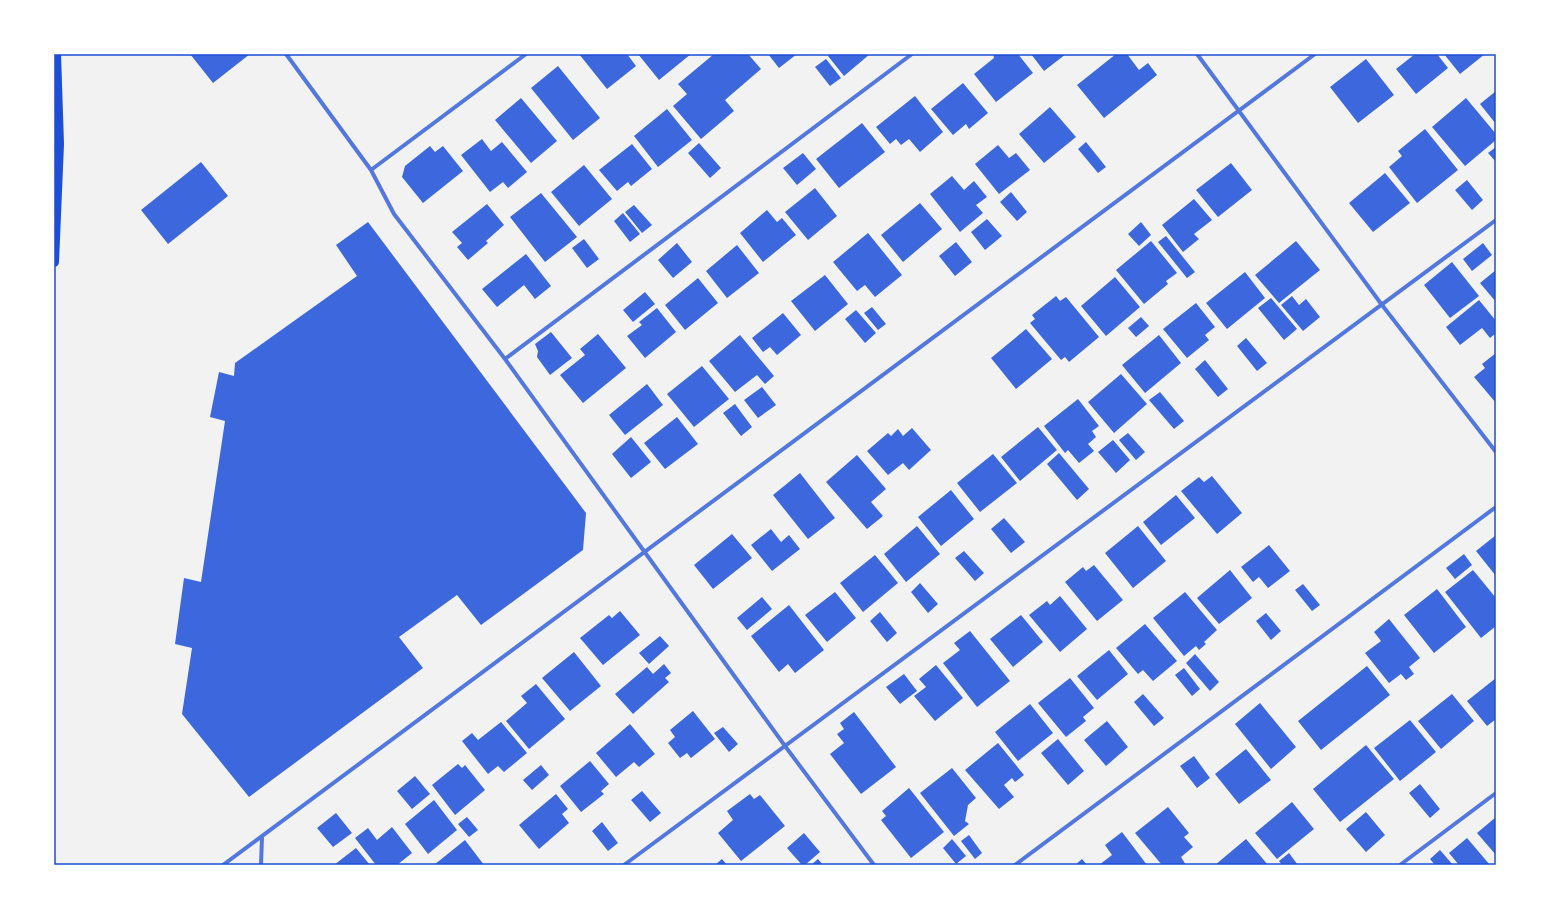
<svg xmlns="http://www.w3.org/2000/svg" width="1550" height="919" viewBox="0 0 1550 919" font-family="'IBM Plex Sans',sans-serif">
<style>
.building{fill:#3d67dc}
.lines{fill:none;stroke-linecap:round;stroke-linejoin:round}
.minor{stroke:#5277de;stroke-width:4}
.primary{stroke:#1d4ed8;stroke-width:10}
.neatline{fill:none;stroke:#1d4ed8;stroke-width:1.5}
</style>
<rect width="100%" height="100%" fill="#f2f2f2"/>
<path class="building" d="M190 54H250L213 83Z
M579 54H627L636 66 607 89Z
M638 54H691L659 80Z
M714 54H748L761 69 725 100 734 111 701 139 673 106 687 94 678 84Z
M768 54H797L779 68Z
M830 54H870L844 76 828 56Z
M993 54H1018L1033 73 996 102 974 74 994 58Z
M1031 54H1066L1044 71Z
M1116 54H1127L1139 70 1148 63 1157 75 1104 118 1077 85Z
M1415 54H1437L1448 68 1416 94 1396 69Z
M1444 54H1485L1460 74Z
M826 59 841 78 830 86 815 67Z
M1366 59 1394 95 1358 123 1330 87Z
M558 66 600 118 573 140 531 88Z
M963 83 988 113 969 129 966 124 953 135 931 109Z
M1496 91V124L1480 104Z
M915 96 943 132 920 152 909 139 901 145 896 139 890 144 876 127Z
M521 98 557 141 531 163 495 120Z
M1466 98 1496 134V140L1465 166 1432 127Z
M1050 107 1076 137 1044 163 1019 134Z
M667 109 692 140 658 167 634 136Z
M862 123 885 152 839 188 816 159Z
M1425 129 1458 170 1417 203 1389 167 1402 156 1398 151Z
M482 139 491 151 502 142 527 172 508 188 503 182 490 192 461 155Z
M1086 142 1106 167 1098 173 1078 149Z
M699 143 721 168 710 178 688 153Z
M632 144 652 169 631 186 628 182 617 191 599 170Z
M998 145 1009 158 1016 153 1030 170 999 194 975 164Z
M430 146 435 152 443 146 463 171 423 203 402 177 405 166Z
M1496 147V162L1488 153Z
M803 153 816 169 797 185 783 168Z
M201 162 228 196 168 244 141 210Z
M1231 163 1252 190 1218 217 1196 190Z
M584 165 612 199 579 226 551 192Z
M1385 173 1410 203 1373 232 1349 203Z
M952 176 964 190 974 181 987 197 976 205 983 213 960 232 930 194Z
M1467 180 1483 200 1472 210 1455 190Z
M815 188 837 216 808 240 785 212Z
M1011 192 1027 212 1017 221 1000 202Z
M541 193 577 237 545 262 510 217Z
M1194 199 1212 220 1194 234 1199 239 1183 252 1162 225Z
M920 203 942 229 903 262 881 235Z
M487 204 504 225 486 241 488 243 468 260 457 247 462 243 452 232Z
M634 205 652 225 642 233 625 212Z
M767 210 777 222 782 218 796 235 763 262 740 233Z
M623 213 640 234 630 242 614 221Z
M987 219 1002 236 985 250 971 232Z
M368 222 586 513 583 550 481 625 457 595 399 637 423 668 249 797 182 714 192 648 175 644 184 578 201 582 225 421 210 417 219 372 234 376 235 363 357 276 336 245Z
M1141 222 1151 235 1139 246 1128 234Z
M868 233 902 275 875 297 865 285 857 291 833 262Z
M1166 236 1195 272 1187 278 1158 242Z
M584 239 599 259 587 268 572 248Z
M1151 241 1177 273 1166 281 1168 284 1144 304 1116 270Z
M1296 241 1320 270 1279 303 1255 275Z
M956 242 972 262 955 276 939 256Z
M677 243 692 262 673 278 658 260Z
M1483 243 1492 255 1472 271 1463 259Z
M737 245 759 273 727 298 706 271Z
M526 254 551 286 535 299 524 285 497 307 482 289Z
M1452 262 1479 296 1450 318 1424 285Z
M1496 270V302L1480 283Z
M1245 272 1265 298 1227 329 1206 303Z
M825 275 848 304 815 331 791 301Z
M1115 277 1140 307 1106 336 1081 306Z
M698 278 718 303 685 330 665 305Z
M645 292 655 304 633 322 623 310Z
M1056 296 1060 301 1066 297 1099 337 1069 362 1065 357 1061 360 1030 323 1035 319 1032 315Z
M1292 296 1299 305 1306 299 1320 317 1303 331 1281 305Z
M1271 298 1297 329 1284 340 1258 308Z
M1479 300 1496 321V333L1490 338 1482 328 1460 345 1446 327Z
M1196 303 1215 327 1205 335 1209 340 1187 358 1163 329Z
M872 307 886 324 878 330 864 313Z
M657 308 676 332 645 358 627 336 642 325 639 322Z
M856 310 876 333 865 343 845 319Z
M783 313 801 335 777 355 770 347 763 352 752 338Z
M1141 317 1149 326 1136 337 1128 328Z
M1026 329 1052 359 1016 389 991 358Z
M551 332 572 358 550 375 537 357 538 351 535 344Z
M598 334 626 368 583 403 560 375 585 355 580 349Z
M740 335 774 376 765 384 757 375 735 392 709 361Z
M1159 335 1181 363 1145 393 1122 365Z
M1246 338 1267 363 1257 371 1237 346Z
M1496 353V403L1474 377 1485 368 1482 364Z
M1205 360 1228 389 1218 397 1195 369Z
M702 366 729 399 694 427 667 394Z
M1121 374 1147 404 1114 433 1088 402Z
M647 384 663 405 625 435 609 415Z
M762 387 776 405 758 418 744 400Z
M1160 392 1184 421 1174 429 1149 400Z
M1078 399 1099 426 1092 431 1096 437 1088 444 1094 451 1079 463 1068 450 1065 453 1044 426Z
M735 404 752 427 741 436 723 413Z
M677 417 698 444 665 469 644 443Z
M1038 427 1057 450 1020 481 1001 457Z
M912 428 931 450 909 470 903 463 888 475 867 451 888 433 891 436 898 429 903 436Z
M1128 433 1145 452 1136 460 1119 440Z
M631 437 651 462 631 478 612 454Z
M1113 440 1130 460 1116 473 1098 452Z
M1059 453 1089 489 1077 500 1047 464Z
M993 454 1017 483 980 512 957 483Z
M857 455 886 489 871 502 883 516 867 529 826 482Z
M800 473 835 518 808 539 773 495Z
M1212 476 1242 513 1217 534 1181 491 1199 477 1204 482Z
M951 490 974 519 941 546 918 517Z
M1176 495 1195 518 1161 545 1143 522Z
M1004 518 1025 542 1011 553 991 529Z
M917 526 940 554 906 582 884 554Z
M1138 526 1166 561 1133 588 1105 553Z
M771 529 781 542 789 535 800 549 772 571 751 545Z
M732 534 752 558 713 589 694 565Z
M1496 535V576L1476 551Z
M1269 545 1290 571 1268 588 1259 577 1253 582 1241 567Z
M964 551 984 573 975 581 955 558Z
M1464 554 1472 565 1455 579 1446 568Z
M875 555 898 583 863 612 840 583Z
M1094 565 1123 600 1097 621 1065 582 1083 567 1086 571Z
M1230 570 1252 598 1219 624 1197 598Z
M1473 570 1496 598V626L1481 638 1445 592Z
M920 583 938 604 928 613 911 592Z
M1303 584 1320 605 1312 611 1295 590Z
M1437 589 1466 627 1434 653 1404 615Z
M835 592 856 618 827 642 805 615Z
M1185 592 1217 630 1204 642 1206 644 1199 650 1196 646 1184 656 1153 618Z
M1060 596 1087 629 1060 652 1029 615 1047 601 1050 605Z
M762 597 772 609 747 630 737 618Z
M789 605 824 650 795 673 788 664 779 672 751 636Z
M620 611 640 635 603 665 580 638 609 615 612 618Z
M880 612 897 633 887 642 870 621Z
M1266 613 1281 631 1271 640 1256 621Z
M1021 615 1043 642 1013 667 990 639Z
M1389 619 1420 658 1409 667 1414 674 1406 680 1401 674 1389 683 1365 653 1381 641 1374 632Z
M1145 624 1177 661 1153 681 1143 670 1138 674 1116 648Z
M970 631 1010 681 977 707 943 663 960 650 954 643Z
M660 636 669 646 649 664 639 653Z
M1109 650 1128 674 1097 700 1077 676Z
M574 652 601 686 570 711 542 678Z
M1195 654 1219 682 1210 691 1186 663Z
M664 664 671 673 665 678 669 682 633 714 615 694 647 667 653 674Z
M936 665 963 698 935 721 914 696 926 687 919 679Z
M1367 666 1390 695 1321 750 1298 721Z
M1184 668 1200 689 1192 696 1175 675Z
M904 674 917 691 900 704 886 687Z
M1070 678 1094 708 1083 717 1086 721 1066 737 1038 703Z
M1496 678V719L1487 726 1467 701Z
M536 684 565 719 529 749 506 721 527 703 521 696Z
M1143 694 1164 718 1154 726 1134 702Z
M1452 694 1474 721 1441 749 1418 721Z
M1260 703 1296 747 1271 769 1235 724Z
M1030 704 1053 733 1018 761 995 732Z
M693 711 715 739 691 758 687 753 680 758 668 743 675 737 670 730Z
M854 712 896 767 861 794 830 754 844 743 837 734 844 729 840 723Z
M1410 720 1436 752 1400 781 1374 748Z
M1107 721 1128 747 1106 766 1084 740Z
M501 722 527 753 504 772 498 766 488 774 462 741 472 733 478 740Z
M630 724 655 754 639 767 634 762 616 777 596 753Z
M723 727 738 744 729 752 714 733Z
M1058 739 1084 771 1068 785 1041 753Z
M998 743 1024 775 1015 782 1012 778 1004 785 1014 797 999 809 965 770Z
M1366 745 1394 779 1340 822 1313 789Z
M1246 749 1271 780 1239 804 1215 774Z
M1194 756 1210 778 1197 788 1180 766Z
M590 761 609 784 601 791 604 794 581 812 560 786Z
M458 764 462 768 465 765 485 790 455 815 432 785Z
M541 765 549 775 532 790 523 780Z
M952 768 976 798 968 805 965 821 969 824 954 836 920 793Z
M415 776 430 794 412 809 397 791Z
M1420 784 1440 809 1430 818 1409 793Z
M909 788 944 832 911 858 881 820 886 816 882 811Z
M642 791 661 813 650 822 631 800Z
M556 794 568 809 562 814 569 823 539 849 519 825Z
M750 794 754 799 760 795 785 826 741 861 718 833 733 820 727 811Z
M434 800 457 830 428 854 405 824Z
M1292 802 1314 829 1277 859 1255 833Z
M1168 807 1189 833 1184 837 1193 847 1181 857 1186 865H1162L1135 833Z
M1366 812 1385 835 1366 852 1346 829Z
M336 813 352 833 333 847 317 828Z
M467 817 478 830 469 837 458 824Z
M1496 817V855L1477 833Z
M602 822 618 843 608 851 592 831Z
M392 827 412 853 397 865H376L355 838 368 828 377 840Z
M1122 832 1147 865H1099L1112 855 1105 845Z
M804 833 820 852 805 865H802L787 848Z
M969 835 982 853 975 859 961 841Z
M1467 838 1490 865H1459L1449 853Z
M952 839 966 856 956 864 943 848Z
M1246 839 1268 865H1215Z
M465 840 484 865H434Z
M356 848 370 865H334Z
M1440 850 1453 865H1435L1430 859Z
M1289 853 1298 865H1282L1279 861Z
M722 859 727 865H715Z
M818 859 823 865H811Z
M1082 859 1087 865H1075Z"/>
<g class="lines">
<path class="minor" d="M286 54 371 170 394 214 505 359 785 746 874 865
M1197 54 1382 305 1496 452
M371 170 526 54
M505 359 912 54
M223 865 1315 54
M261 865 262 837
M624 865 1496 220
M1015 865 1496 507
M1400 865 1496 793"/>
<path class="primary" d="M54 262 59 144 56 54"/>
</g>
<rect width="1550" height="919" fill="none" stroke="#ffffff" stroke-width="110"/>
<rect x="55" y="55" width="1440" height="809" class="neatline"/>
</svg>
